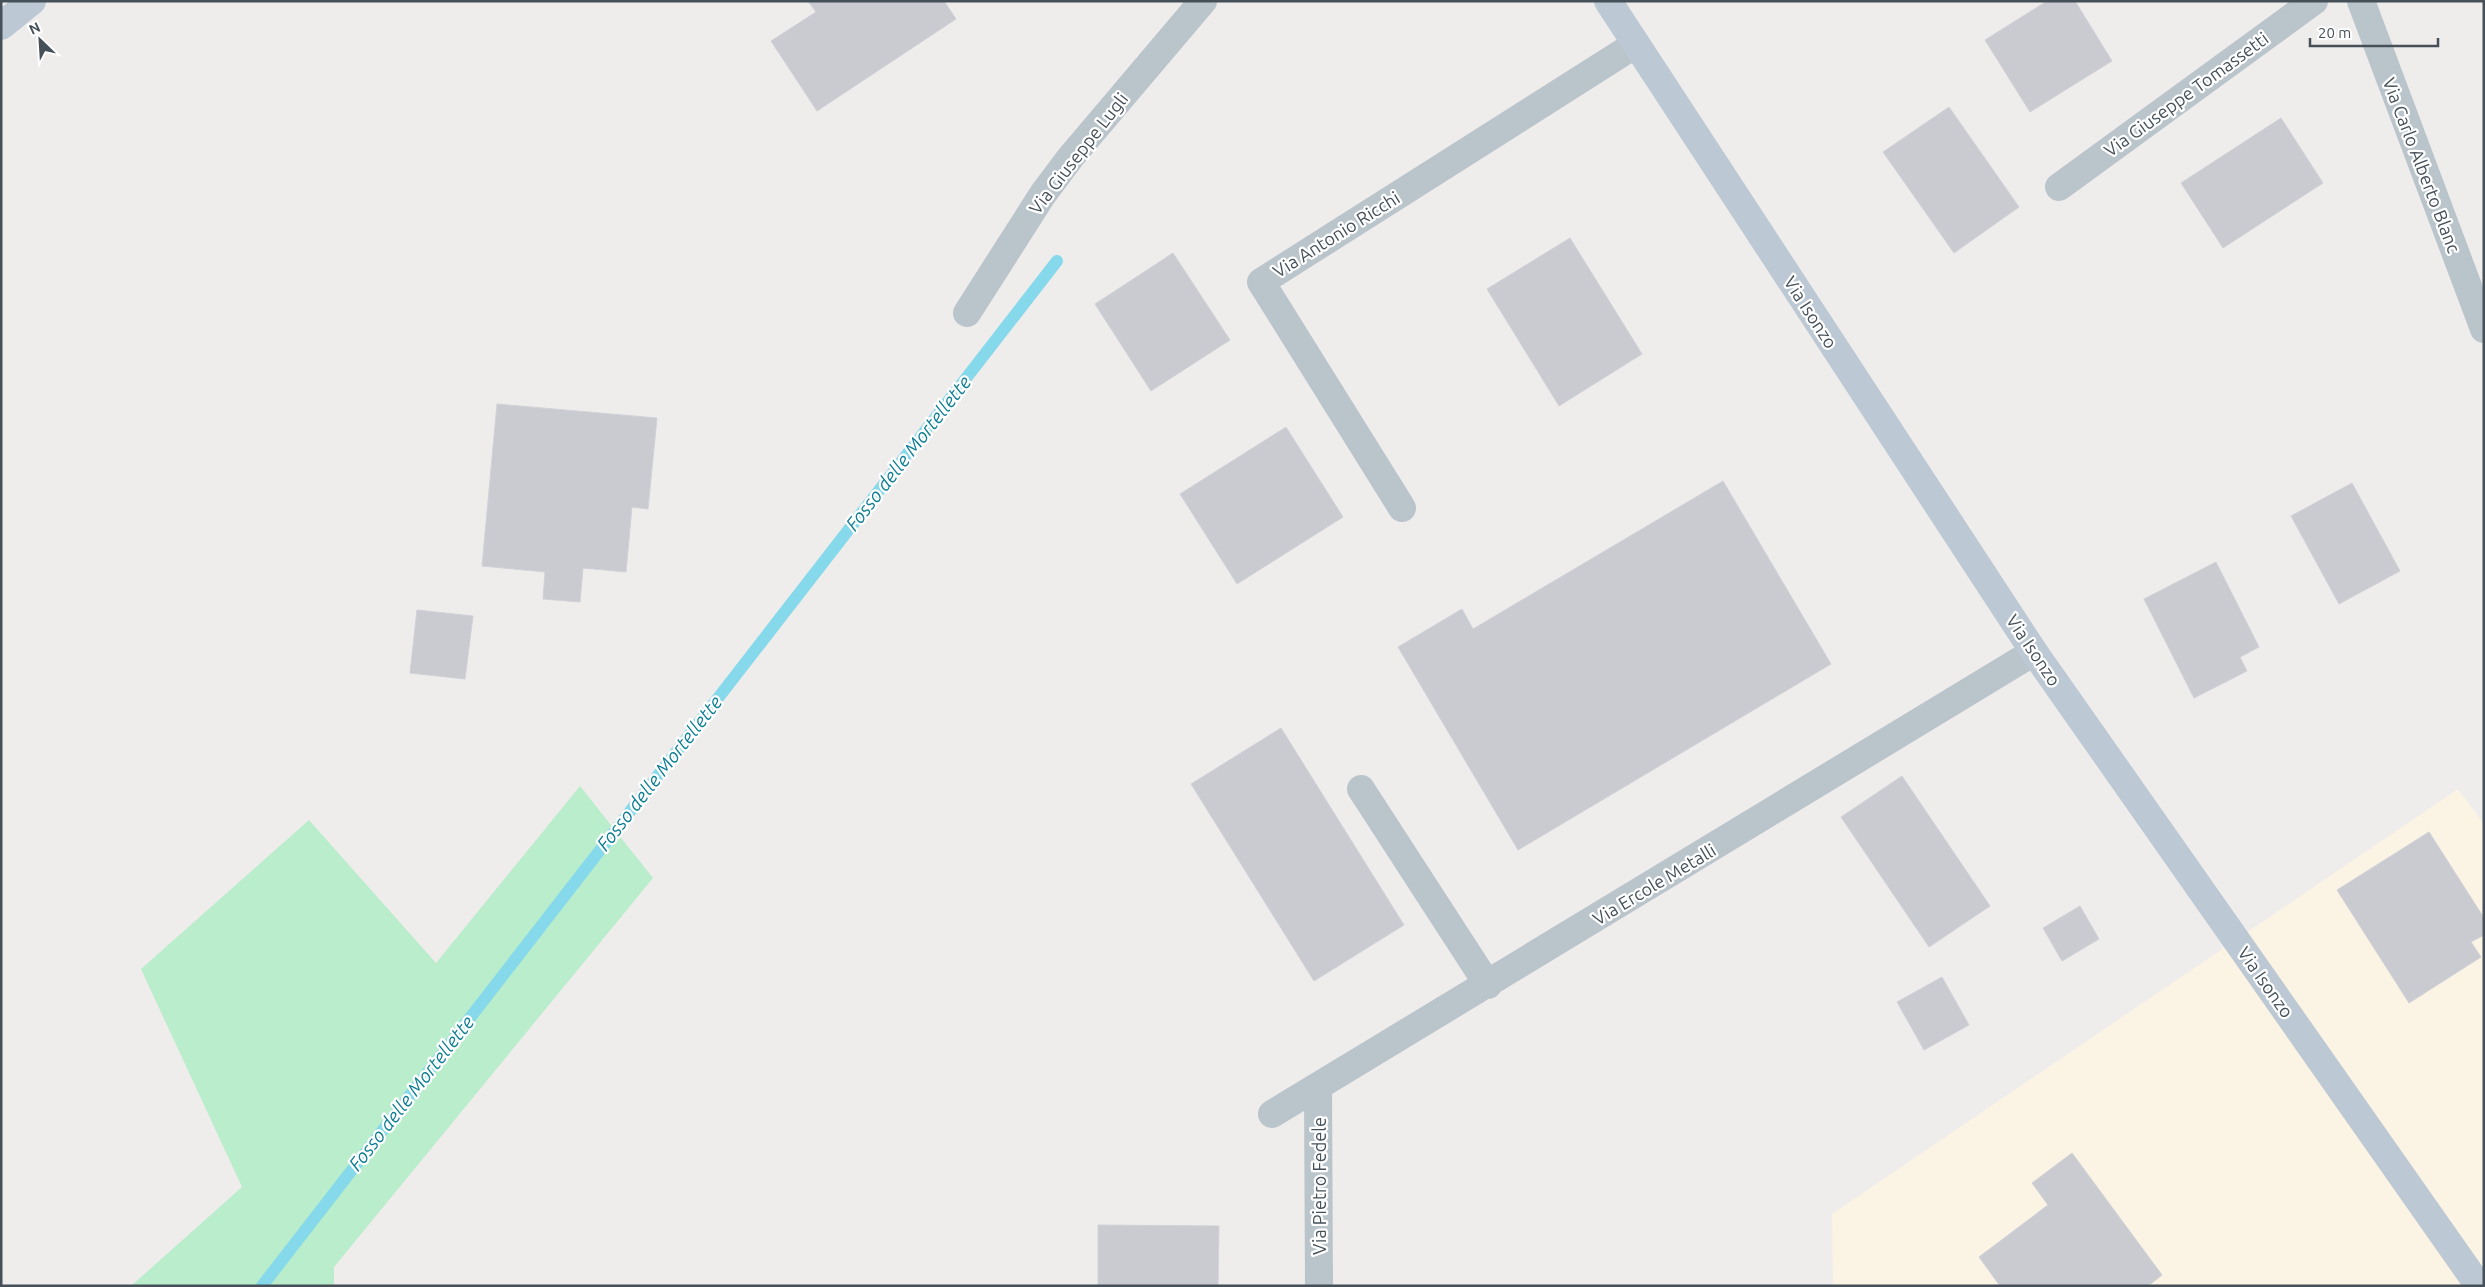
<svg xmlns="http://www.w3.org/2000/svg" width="2485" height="1287" viewBox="0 0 2485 1287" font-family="Ubuntu,sans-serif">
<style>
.commercial{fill:#fbf3e3}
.green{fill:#b9edcb}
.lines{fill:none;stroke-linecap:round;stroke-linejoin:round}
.stream{stroke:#86d9ea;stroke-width:12}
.building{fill:#c9cbd1;stroke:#d0d2d8}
.street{stroke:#bac4cb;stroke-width:28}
.secondary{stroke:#bcc8d3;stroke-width:28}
.labels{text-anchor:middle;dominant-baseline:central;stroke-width:4.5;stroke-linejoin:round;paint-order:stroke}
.street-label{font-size:18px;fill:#455059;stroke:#fff}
.water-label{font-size:19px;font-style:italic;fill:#0d7e94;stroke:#fff}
</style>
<rect width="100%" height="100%" fill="#efecec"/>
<path class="commercial" d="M2458 789 2484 824V1286H1833L1832 1214Z"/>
<path class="green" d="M580 786 653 878 334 1267V1286H131L242 1187 141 969 309 820 436 963Z"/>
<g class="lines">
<path class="stream" d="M262 1286 1057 261"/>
</g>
<path class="building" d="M808 1H944L956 19 817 111 771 41 816 12Z
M2047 1H2075L2112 61 2030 112 1985 40Z
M1949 107 2019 207 1954 253 1883 152Z
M2281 118 2323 183 2223 248 2181 183Z
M1570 238 1642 354 1559 406 1487 289Z
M1173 253 1230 340 1151 391 1095 304Z
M497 404 657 418 648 509 632 507 626 572 583 568 580 602 543 599 545 572 482 566Z
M1286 427 1343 517 1237 584 1180 494Z
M1723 481 1831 664 1518 850 1398 647 1462 609 1473 629Z
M2352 483 2400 571 2339 604 2291 516Z
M2216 562 2259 647 2240 657 2247 671 2194 698 2144 599Z
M417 610 473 616 465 679 410 673Z
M1281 728 1404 925 1314 981 1191 784Z
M1902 776 1990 906 1929 947 1841 817Z
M2429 832 2484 918V935L2471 942 2481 957 2409 1003 2337 890Z
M2080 906 2099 939 2062 961 2043 928Z
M1942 977 1969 1025 1924 1050 1897 1002Z
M2072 1153 2162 1275 2148 1286H2000L1979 1257 2048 1205 2032 1183Z
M1098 1225 1219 1226 1218 1286H1098Z"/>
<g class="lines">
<path class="street" d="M2361 1 2484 329
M2059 187 2314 1
M967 313 1043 194 1070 158 1203 1
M1402 508 1261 282 1636 44
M1361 789 1488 985
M1318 1087 1319 1286
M1272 1114 2034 652"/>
<path class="secondary" d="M1608 1 2034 652 2479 1286
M1 26 32 1"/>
</g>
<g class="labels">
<g class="street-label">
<text transform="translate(2186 94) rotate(-36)">Via Giuseppe Tomassetti</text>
<text transform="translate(1078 153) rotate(-52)">Via Giuseppe Lugli</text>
<text transform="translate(2422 165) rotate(69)">Via Carlo Alberto Blanc</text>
<text transform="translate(1336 234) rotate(-32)">Via Antonio Ricchi</text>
<text transform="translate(1811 312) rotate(57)">Via Isonzo</text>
<text transform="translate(2034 650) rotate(56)">Via Isonzo</text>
<text transform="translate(1654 884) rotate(-31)">Via Ercole Metalli</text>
<text transform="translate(2266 982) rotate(55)">Via Isonzo</text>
<text transform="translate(1319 1186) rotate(-90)">Via Pietro Fedele</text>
</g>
<g class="water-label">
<text transform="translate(908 453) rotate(-52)">Fosso delle Mortellette</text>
<text transform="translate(659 773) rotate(-52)">Fosso delle Mortellette</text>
<text transform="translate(411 1093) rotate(-52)">Fosso delle Mortellette</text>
</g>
</g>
<rect width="2485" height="1287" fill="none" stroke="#455059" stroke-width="5"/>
<g transform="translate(40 40) rotate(335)" stroke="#ffffff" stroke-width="4" paint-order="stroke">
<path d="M0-4L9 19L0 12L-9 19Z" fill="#455059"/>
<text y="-8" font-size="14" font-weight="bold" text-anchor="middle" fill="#455059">N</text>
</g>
<path d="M2310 38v8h128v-8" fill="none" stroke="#455059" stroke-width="2.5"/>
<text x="2318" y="38" font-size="15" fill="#455059" stroke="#ffffff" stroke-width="4" paint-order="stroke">20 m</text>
</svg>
